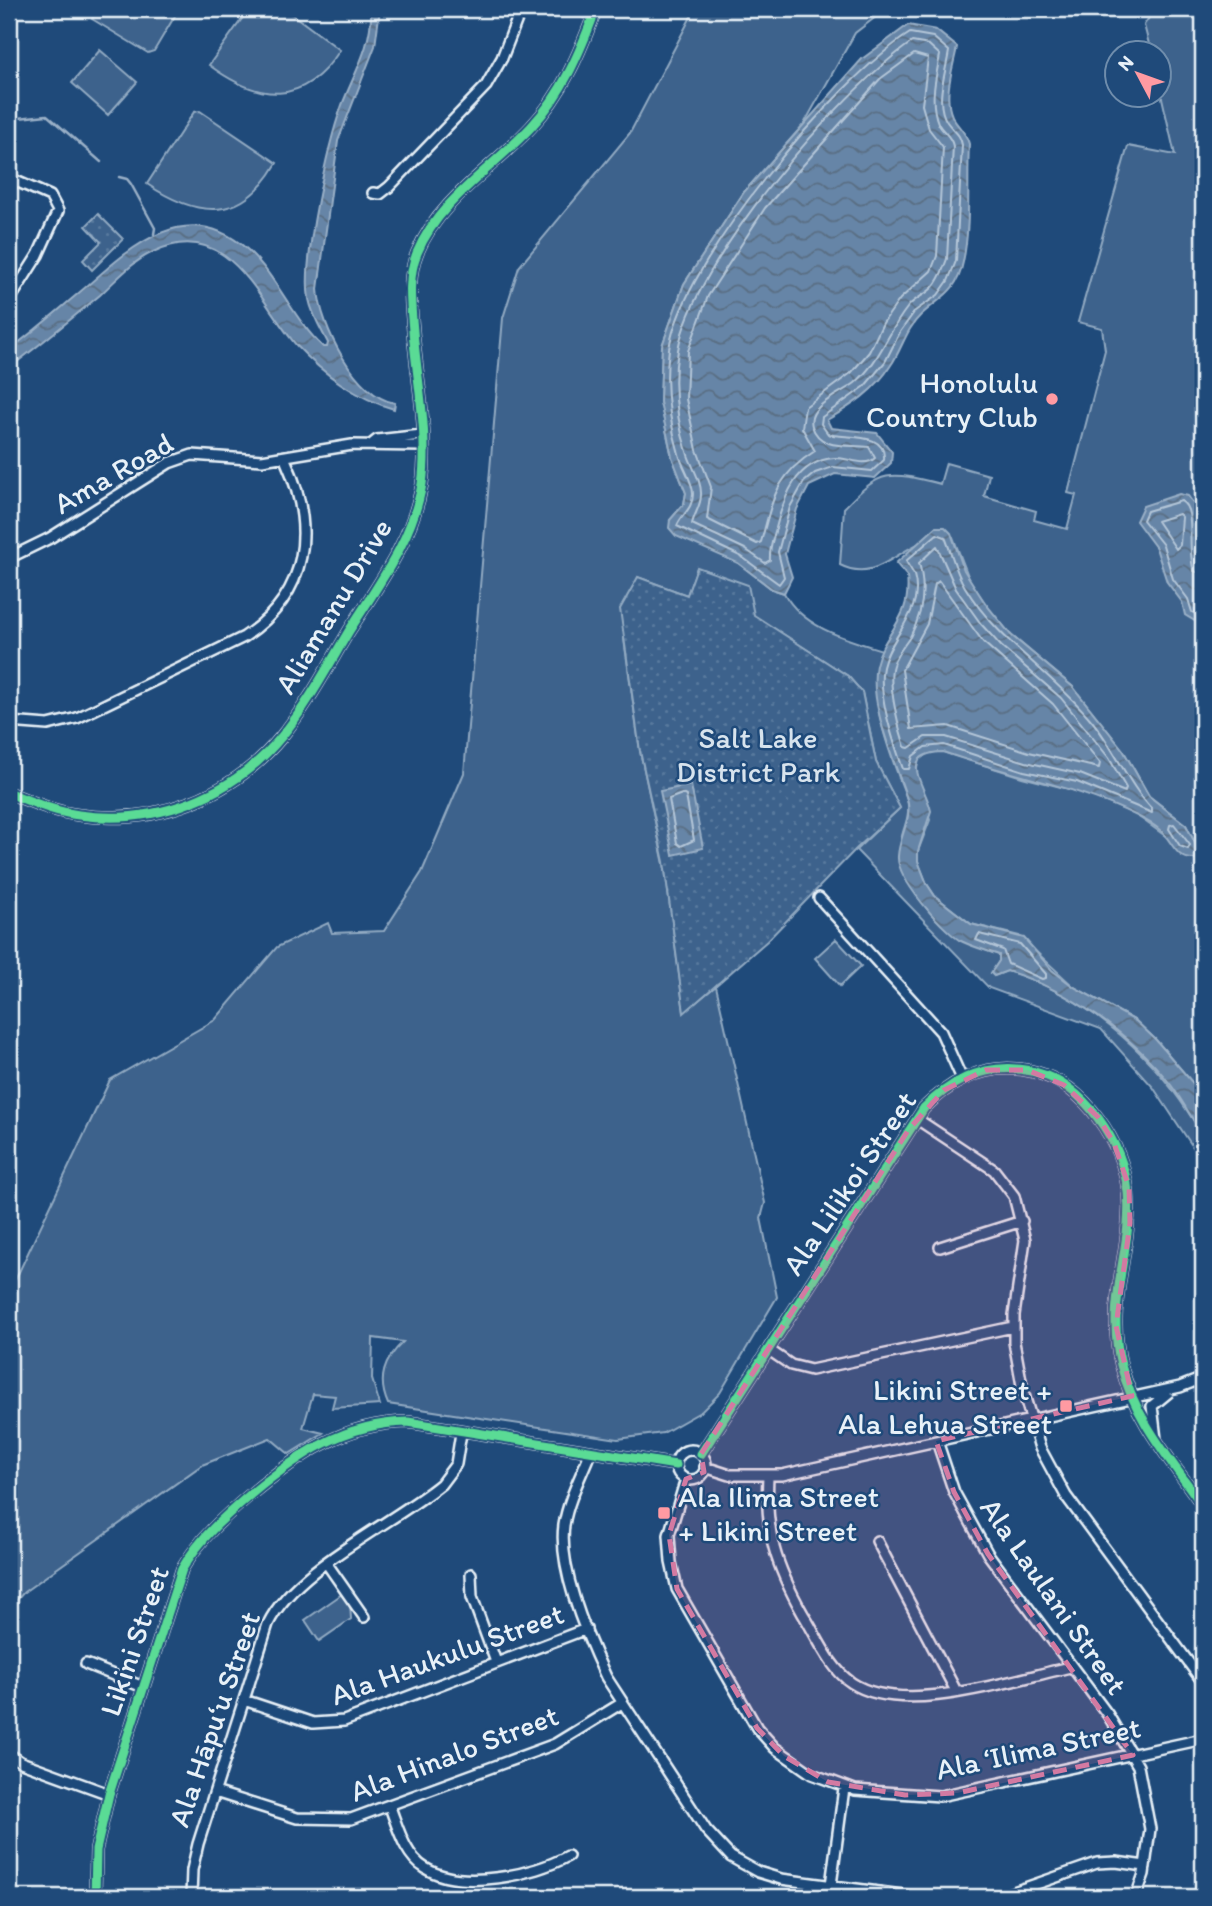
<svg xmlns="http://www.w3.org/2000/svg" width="1212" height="1906" viewBox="0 0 1212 1906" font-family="Itim,sans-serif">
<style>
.grass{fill:#3c628c;stroke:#92aac2;stroke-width:2}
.park{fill:url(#park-dots);stroke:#92aac2;stroke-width:2}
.water{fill:url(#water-waves);stroke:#9ab0c7;stroke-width:2}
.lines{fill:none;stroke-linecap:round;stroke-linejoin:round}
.shore{stroke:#b4c6d8;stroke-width:2}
.stream{stroke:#9ab0c7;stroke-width:2.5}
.minor-casing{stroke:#e8f1f8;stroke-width:14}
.minor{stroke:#1f4a7a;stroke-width:9}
.cycleway-casing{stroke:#1f4a7a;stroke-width:13}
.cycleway{stroke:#5adb95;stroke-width:9}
.marked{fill:#d37aa2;fill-opacity:0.2;stroke:#d37aa2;stroke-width:5;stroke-dasharray:14 9;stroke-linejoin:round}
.poi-dot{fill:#ff9aa2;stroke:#1f4a7a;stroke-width:2.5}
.labels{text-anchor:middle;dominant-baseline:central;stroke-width:5;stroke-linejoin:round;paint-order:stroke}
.poi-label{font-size:30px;fill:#e8f1f8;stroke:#1f4a7a;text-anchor:end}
.street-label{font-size:30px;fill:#e8f1f8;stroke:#1f4a7a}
.park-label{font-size:30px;fill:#d7e3ed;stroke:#1f4a7a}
</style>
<defs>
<pattern id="park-dots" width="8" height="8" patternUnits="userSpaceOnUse" patternTransform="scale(1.75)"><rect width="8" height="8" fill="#3c628c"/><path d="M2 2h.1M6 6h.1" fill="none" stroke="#58799d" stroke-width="1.8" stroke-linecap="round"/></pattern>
<pattern id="water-waves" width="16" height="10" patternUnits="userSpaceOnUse" patternTransform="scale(1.75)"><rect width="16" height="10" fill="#6685a7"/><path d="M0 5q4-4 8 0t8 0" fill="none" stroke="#596d82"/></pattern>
</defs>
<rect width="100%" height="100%" fill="#1f4a7a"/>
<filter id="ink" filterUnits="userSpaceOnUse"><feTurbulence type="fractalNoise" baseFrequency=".0143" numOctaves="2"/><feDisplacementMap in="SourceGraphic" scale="14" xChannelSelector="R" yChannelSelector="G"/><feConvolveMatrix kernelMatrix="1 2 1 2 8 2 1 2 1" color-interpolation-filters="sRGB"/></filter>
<g filter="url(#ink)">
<path class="grass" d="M98 9H179L154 51 148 53 92 19Z
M249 9H285L340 50C303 107 259 102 209 65Z
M695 9H886L855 33 804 124 744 192 684 284 662 346 660 402 672 457 686 493 684 504 670 520 738 563 772 589 784 593C803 628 846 639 882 650 866 686 885 740 898 775 901 785 907 795 908 805 910 819 902 829 901 842 900 850 911 885 916 893 935 926 963 944 999 955V961L991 973 994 976 1007 971C1081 994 1147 1048 1188 1112 1192 1119 1200 1127 1203 1135 1205 1142 1203 1154 1203 1162L1153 1087 1101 1029 989 988 856 850 900 808 876 762 862 692 848 676 753 615 697 568 687 595 638 577 624 639 640 751 665 869 684 1012 716 986 765 1203 761 1218 777 1297 720 1393 702 1411 663 1433 618 1439 388 1404C377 1379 384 1360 403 1342L373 1338 372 1379 380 1405 332 1408 335 1396 313 1394 303 1428 323 1433 289 1454 270 1438 202 1465 24 1592 9 1609V1293L110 1080 215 1020 277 947 328 923 332 933 384 931 422 872 464 773 503 318 519 267 630 133Z
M1155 9H1203V1095L1156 1040 1136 1021 1074 987 1019 936 971 924 935 896 927 884 918 861V851L930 820 916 772 919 760 929 752H943L1022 777 1088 794 1136 815 1167 837 1199 851 1186 825 1149 796 1123 750 1073 687 1011 635 993 614 970 581 953 537C942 539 926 540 916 545 891 557 871 581 840 565L844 508C881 469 889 471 940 484L946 463 989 475 984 496 1036 511 1034 520 1067 529 1076 495 1068 493 1105 350 1102 328 1078 322 1128 146 1175 155 1160 89V52H1151L1144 25Z
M100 50 137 82 108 115 72 83Z
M200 111 277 163C243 222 199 219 147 184L194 112Z
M836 939 861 966 840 986 815 958Z
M342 1594 350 1604 351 1619 319 1641 305 1620Z"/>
<path class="park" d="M98 214 123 239 92 270 83 260 101 242 86 226Z
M697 567 748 585 754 615 848 676 862 692 876 762 900 808 856 849 767 941 684 1013 664 862 640 751 620 609 638 577 687 595Z"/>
<path class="water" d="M371 9H380L375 46 338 141 318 289C320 325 356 397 395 403L394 409C358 399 323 374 297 346 259 303 229 215 153 252 133 261 116 280 100 295 70 320 40 345 9 368V350C36 330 61 308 87 286 133 245 188 196 248 250 278 278 293 319 323 347H327L328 343C321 329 312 315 309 299 302 260 328 144 342 105 354 74 373 43 371 9Z
M908 25 936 30 957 47C953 68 943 96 952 116 957 127 966 131 969 144 967 182 971 225 963 262 957 293 940 297 921 315 906 329 902 349 891 365 876 390 851 406 827 420L831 428 877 433 892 452 891 463 875 478 835 474 809 486 797 509 785 554 792 577 784 593 772 589 738 563 676 536 669 528 670 520 684 504 686 493 672 457 660 402 662 346 684 284 744 192 862 59Z
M1179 494 1188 496 1198 510 1196 545 1203 575V626L1185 615 1182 602 1167 582 1156 548 1136 521 1143 506Z
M936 527H945L951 533 964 570 985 603 1011 635 1073 687 1123 750 1149 796 1186 825 1199 851 1195 859C1175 860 1172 840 1160 830 1153 824 1145 820 1137 816 1075 785 1007 775 943 752 895 753 927 788 931 811L918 851V861L927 884 935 896 971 924 1024 938 1052 970 1074 987 1136 1021 1156 1040 1203 1095V1136C1192 1119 1183 1101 1171 1085 1132 1035 1069 990 1007 971L994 976 991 973 999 961V955C986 950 972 947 959 940 941 928 896 878 898 856 899 836 913 819 907 799 895 761 868 704 876 665 884 630 912 621 907 576L896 563Z
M691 785 703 848 673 855 660 791Z"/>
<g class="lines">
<path class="shore" d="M910 33 933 37 949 51C946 73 934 102 947 122 954 132 960 133 962 145L956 261 948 281 938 295 915 311 900 332 885 362 864 387 822 417 821 424 828 434C846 439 887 431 884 460L872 471 833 467 815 473 804 482 790 507 778 552 784 577 779 584 742 557 677 526C681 515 693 509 693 494 693 481 682 467 679 454 669 420 664 385 669 349 682 262 836 80 910 33Z
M912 42 929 45 940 55C936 78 929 100 938 123 942 132 951 135 953 146L947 259C943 269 940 280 932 288 924 296 913 299 907 308 888 332 879 363 855 383 842 393 806 406 812 426 820 451 849 444 869 447L875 458C865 468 848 457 834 458 796 461 784 497 776 528 773 539 769 549 770 560L765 563 745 549 692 524C694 514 701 506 701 495 702 482 692 467 688 455 677 422 672 384 678 350 693 262 839 92 912 42Z
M914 54 928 58 922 105 929 129 943 147 937 256 931 271 900 299 883 323 869 352 851 373 805 407 802 428 815 451C775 476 773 499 761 542L757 544 707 519 711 487 697 450 686 399 688 351 708 296 765 208 880 79Z
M1179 514 1182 517 1180 545 1176 549 1157 521Z
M937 534 945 537C952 554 955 571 965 587 997 641 1053 673 1092 721 1115 749 1128 784 1152 809V813L1077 782 1024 771 944 745 925 747 913 756 909 769H903C894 743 877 694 883 667 890 635 925 612 914 575 912 570 908 566 906 561Z
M937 546 956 589 981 624 1001 646 1061 698 1109 758 1126 788 1125 792 1080 774 1026 762 946 737H925L909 748 905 747C899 729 887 683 893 665 896 655 904 646 910 637 923 613 926 588 919 563Z
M1203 574 1194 571C1186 549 1197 509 1181 501L1147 511 1143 520 1163 545 1173 579 1188 599 1192 612 1203 619
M939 581 983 642 1053 704 1100 763 1099 768 1029 752 948 726 911 729 902 670 927 624 935 584Z
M682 794 686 796 694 840 681 846 677 843 669 799Z
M1174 824 1190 845 1188 849 1180 846 1169 829 1170 825Z
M979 934 1020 944 1046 974V978L1042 979 1008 964 1003 950 976 940Z"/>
<path class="stream" d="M9 119 47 115 101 162
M119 177 127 179 131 184 155 228 154 234"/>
<g class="minor-casing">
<path id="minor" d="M578 9 593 15
M9 178 50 196 58 211 38 255 9 301
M373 193 380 194 389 187 486 86 502 58 521 9
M372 444 377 440 422 435
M9 558 50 538 169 463 192 455 262 460 352 445 423 446
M9 722 48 725 77 718 244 637C310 593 316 527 285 459
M9 793C32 802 55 812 79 815 156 826 233 796 282 736 308 704 328 666 349 631 378 585 413 539 422 484 429 435 417 381 413 331 411 306 407 277 417 253 439 200 493 168 531 127 563 93 580 52 596 9
M819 898 941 1032 962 1079
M917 1119 994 1170 1014 1196 1025 1240 1014 1315V1342L1023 1391 1040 1448 1066 1496 1203 1682
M940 1247 1022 1221
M769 1350 791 1365 811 1370 1013 1327
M1156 1439 1152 1406 1169 1392
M937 1441 954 1492 988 1554 1108 1715 1138 1766 1150 1829 1144 1874 1136 1897
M676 1465a15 15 0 1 1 30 0a15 15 0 1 1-30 0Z
M590 1453C581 1476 568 1500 564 1525 558 1570 587 1637 606 1677L706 1830 731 1857 758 1872 781 1879 917 1897
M701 1454 924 1108C955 1077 992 1061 1035 1072 1061 1079 1082 1096 1098 1118 1165 1209 1098 1273 1121 1365 1135 1420 1171 1460 1203 1506
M705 1467 730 1475H782L1180 1387 1203 1378
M768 1477C765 1533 776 1566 803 1614 817 1636 829 1668 852 1683 904 1717 1014 1679 1071 1667
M686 1479 669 1535 671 1562 677 1589 757 1728 775 1748 812 1774 855 1790 940 1796 1203 1739
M877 1541 956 1691
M327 1564 364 1617
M471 1574 472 1597 496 1662
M86 1664 143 1687
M244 1700 313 1723 344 1721 586 1629
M9 1754 21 1762 109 1794
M215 1792 297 1818 351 1819 555 1744 622 1703
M390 1807C398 1828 405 1856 425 1868 461 1891 534 1875 568 1856
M831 1885 844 1788
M95 1897 96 1850 109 1794 182 1569C200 1538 224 1517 251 1494 298 1455 344 1423 408 1422L676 1465
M191 1897 192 1870 198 1844 268 1624C296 1567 391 1525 441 1484L456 1464 461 1433
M999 1897 1097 1863 1116 1862 1145 1866"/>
</g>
<use href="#minor" class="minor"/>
<g class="cycleway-casing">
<path id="cycleway" d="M9 793C32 802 55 812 79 815 156 826 233 796 282 736 308 704 328 666 349 631 378 585 413 539 422 484 429 435 417 381 413 331 411 306 407 277 417 253 439 200 493 168 531 127 563 93 580 52 596 9
M701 1454 924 1108C955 1077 992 1061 1035 1072 1061 1079 1082 1096 1098 1118 1165 1209 1098 1273 1121 1365 1135 1420 1171 1460 1203 1506
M95 1897 96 1850 109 1794 182 1569C200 1538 224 1517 251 1494 298 1455 344 1423 408 1422L676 1465"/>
</g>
<use href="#cycleway" class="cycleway"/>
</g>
</g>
<path class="marked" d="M986 1070H1027L1064 1085 1098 1117 1114 1143 1129 1187 1130 1223 1116 1326 1132 1396 936 1441 954 1492 988 1554 1133 1755 957 1793 905 1795 828 1782 784 1756 757 1728 677 1589 669 1535 686 1479 704 1472 701 1454 909 1129 944 1090Z"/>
<g class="poi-dot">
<circle cx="1052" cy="399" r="7"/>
<rect x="1059" y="1399" width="14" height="14" rx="3.5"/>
<rect x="657" y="1506" width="14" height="14" rx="3.5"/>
</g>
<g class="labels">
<g class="poi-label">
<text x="1038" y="382">Honolulu<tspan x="1038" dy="34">Country Club</tspan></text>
<text x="1052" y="1389">Likini Street +<tspan x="1052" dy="34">Ala Lehua Street</tspan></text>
<text x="678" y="1496" text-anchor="start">Ala Ilima Street<tspan x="678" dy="34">+ Likini Street</tspan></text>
</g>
<g class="street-label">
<text transform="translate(113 473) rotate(-30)">Ama Road</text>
<text transform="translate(333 606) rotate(-59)">Aliamanu Drive</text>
<text transform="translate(849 1183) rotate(-56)">Ala Lilikoi Street</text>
<text transform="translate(1054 1596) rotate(55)">Ala Laulani Street</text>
<text transform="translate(134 1641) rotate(-71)">Likini Street</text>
<text transform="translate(447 1654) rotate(-20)">Ala Haukulu Street</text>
<text transform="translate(214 1719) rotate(-71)">Ala Hāpuʻu Street</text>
<text transform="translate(1038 1748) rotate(-12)">Ala ʻIlima Street</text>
<text transform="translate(454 1753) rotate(-21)">Ala Hinalo Street</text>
</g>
<g class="park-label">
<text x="758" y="737">Salt Lake<tspan x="758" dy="34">District Park</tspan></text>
</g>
</g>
<rect width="1212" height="1906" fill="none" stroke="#1f4a7a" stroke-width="35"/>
<rect x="18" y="18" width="1177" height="1871" fill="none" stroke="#e8f1f8" stroke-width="2.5" filter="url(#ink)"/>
<g transform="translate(1138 74) rotate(311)"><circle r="33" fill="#1f4a7a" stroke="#6f8dac" stroke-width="2"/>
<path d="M0-5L12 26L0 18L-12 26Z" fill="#ff9aa2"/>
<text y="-10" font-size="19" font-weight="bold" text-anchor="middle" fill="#e8f1f8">N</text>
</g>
</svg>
